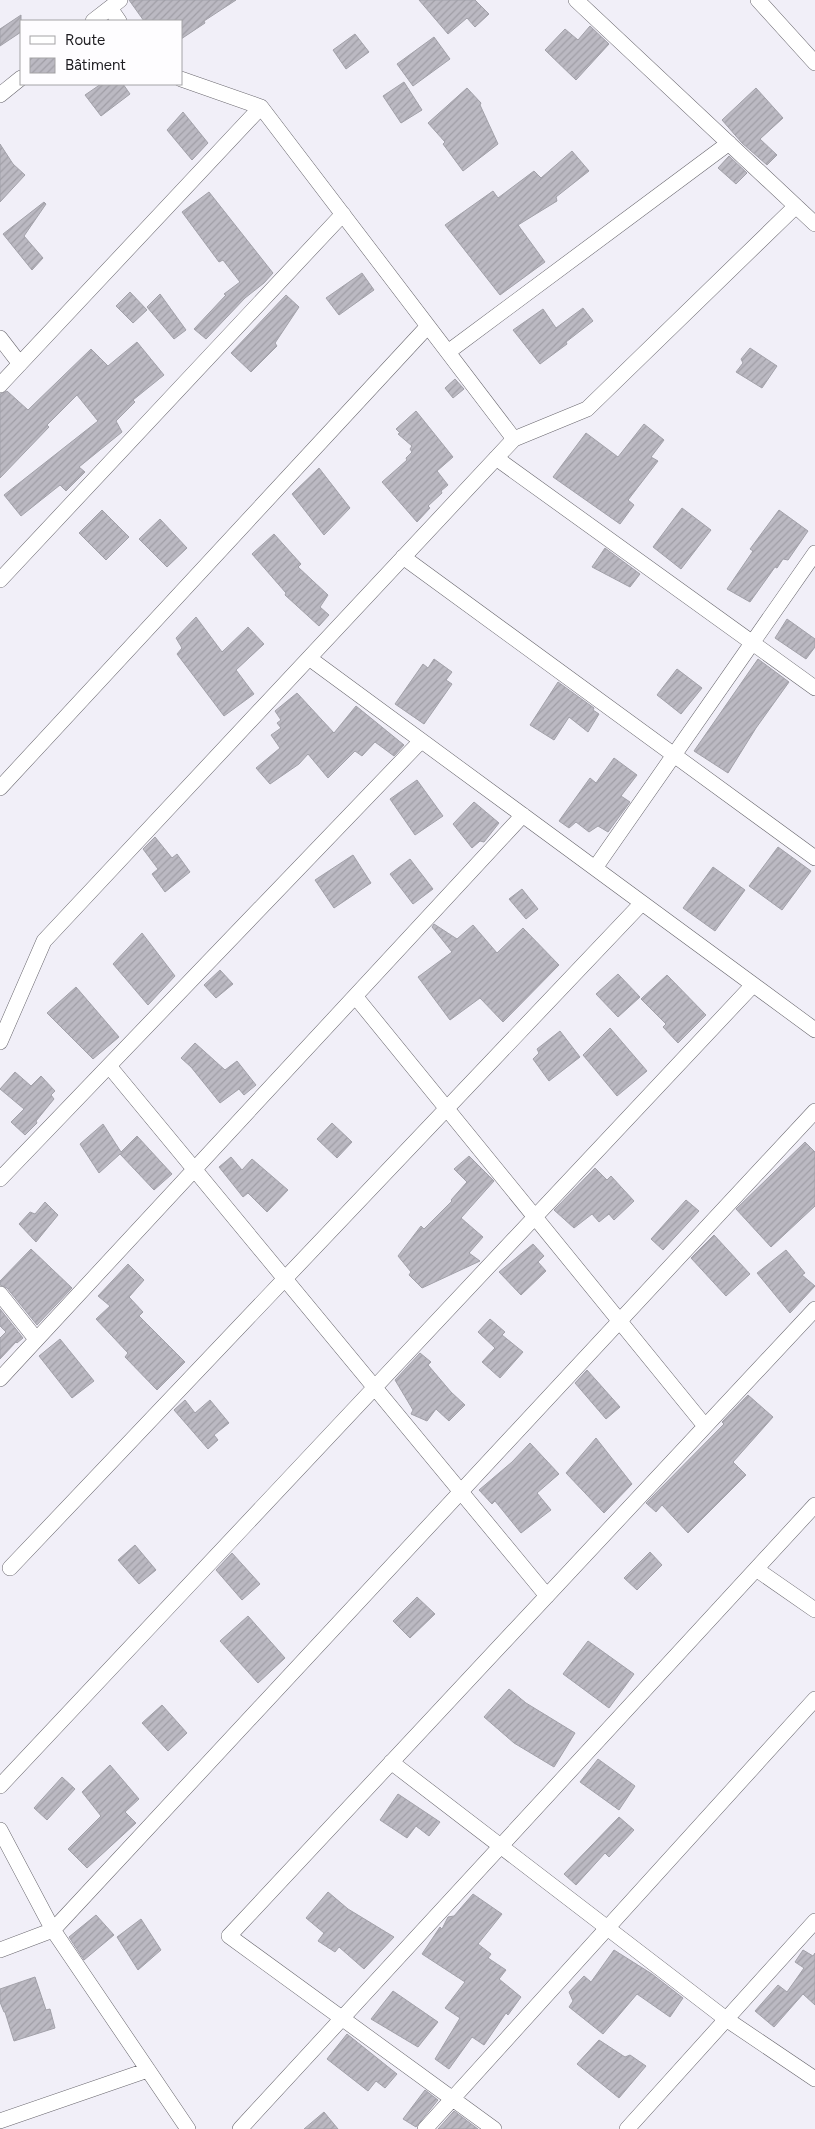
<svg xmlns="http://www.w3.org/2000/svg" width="815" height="2129" viewBox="0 0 815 2129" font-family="Figtree,sans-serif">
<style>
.building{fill:url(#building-hatch);stroke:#a2a1a9}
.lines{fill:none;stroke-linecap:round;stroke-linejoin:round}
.minor-casing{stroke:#68666d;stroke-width:16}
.minor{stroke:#fff;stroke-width:15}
</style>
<defs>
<pattern id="building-hatch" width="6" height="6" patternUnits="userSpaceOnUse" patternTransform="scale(1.25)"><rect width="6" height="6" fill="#bbb9c2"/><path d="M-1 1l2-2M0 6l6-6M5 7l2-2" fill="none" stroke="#a09ea6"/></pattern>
</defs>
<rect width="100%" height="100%" fill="#f1eff8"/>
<path class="building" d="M129 0H236L204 21 205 23 181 39V21H144Z
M419 0H475L489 14 475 27 467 18 448 34Z
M21 15V32L0 46V29Z
M590 26 609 44 576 80 545 50 565 29 578 40Z
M355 34 369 52 346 69 333 50Z
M434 37 450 59 413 86 397 64Z
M404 82 422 110 401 123 383 96Z
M101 84H123L130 94 101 116 85 95Z
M467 88 481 103 480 105 498 144 463 171 443 144 445 142 428 123Z
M756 88 783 118 760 139 777 155 767 165 742 143 722 120Z
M183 112 208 143 192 160 167 130Z
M0 144 13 164 25 175 0 202Z
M572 151 589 171 556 197 557 201 518 225 545 262 500 295 445 225 493 191 498 198 534 171 541 178Z
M729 156 747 173 736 184 718 168Z
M209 192 273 273 264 283 245 298 206 339 194 329 226 295 224 294 240 282 223 260 219 262 182 212Z
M44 202 46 204 24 236 43 258 32 270 3 234Z
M362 273 374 290 339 315 326 298Z
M130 292 147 310 133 323 116 306Z
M160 294 186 330 174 339 147 307Z
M286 295 299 307 275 343 277 346 251 372 231 353Z
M583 308 593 321 566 342 567 344 540 364 513 330 543 309 556 328Z
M137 342 164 375 133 400 135 402 116 421 122 432 79 467 85 472 66 491 60 485 21 516 4 495 98 421 77 395 47 425 49 427 0 478V394L7 391 28 410 91 349 108 366Z
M750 348 777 366 762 388 736 372 743 363 741 359Z
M455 379 464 389 453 398 445 388Z
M416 411 453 457 437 471 448 485 441 491 442 493 428 506 430 508 417 522 382 482 407 460 406 458 412 452 410 449 412 446 398 434 400 433 396 429Z
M644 424 664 440 651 457 658 461 628 500 634 505 620 524 553 477 586 433 618 457Z
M319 468 350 508 324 535 292 494Z
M682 508 711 530 681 569 653 547Z
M102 510 129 537 106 560 79 533Z
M779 510 808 531 788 560 783 559 777 568 775 567 750 602 727 589 753 551 750 549Z
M160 519 187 548 167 567 139 539Z
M274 534 301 564 298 567 328 595 320 607 329 615 319 626 285 595 286 593 252 554Z
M605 548 640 574 630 587 592 567Z
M196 617 222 652 248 627 264 644 236 670 254 694 224 716 177 654 182 648 176 638Z
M787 619 815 639V647L806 659 775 638Z
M434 659 452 672 446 680 452 684 424 724 395 704 423 664 428 668Z
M758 659 789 682 756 728 728 773 694 751Z
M677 669 702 688 681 714 657 695Z
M558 682 594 708 593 710 599 714 588 732 569 717 554 740 530 725Z
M297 693 334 733 356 706 404 745 394 756 375 742 362 756 355 751 328 778 308 754 299 764 270 784 256 768 280 748 271 735 281 728 277 723 281 720 275 711Z
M614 758 637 775 621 796 630 802 608 832 598 826 589 832 576 822 569 828 559 821 590 778 596 783Z
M417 780 443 816 415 835 390 799Z
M474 802 499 823 484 842 480 841 472 848 453 824Z
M155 837 172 858 177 854 190 872 165 892 152 874 158 869 143 849Z
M778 847 811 871 782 910 749 886Z
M353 855 371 883 334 908 315 880Z
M410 859 433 889 413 904 390 874Z
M713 867 745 890 715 931 683 908Z
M522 889 538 909 526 919 509 899Z
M434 924 457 939 473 925 497 953 523 928 559 965 503 1022 480 998 450 1020 418 977 452 952 432 927Z
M142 933 175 976 148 1005 113 964Z
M220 970 233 984 216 998 204 985Z
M618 974 640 997 618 1017 596 994Z
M667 975 706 1015 678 1043 663 1027 666 1024 641 999Z
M76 987 119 1037 93 1059 47 1013Z
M610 1028 647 1071 617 1096 583 1055Z
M560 1031 580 1057 549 1081 533 1059 539 1053 537 1049Z
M195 1043 225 1070 237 1061 256 1085 244 1095 239 1089 220 1103 191 1067 181 1058Z
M15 1072 31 1086 41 1076 55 1091 51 1095 54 1099 36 1121 37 1123 25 1135 11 1122 24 1109 0 1089Z
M332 1123 352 1142 337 1158 317 1139Z
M103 1124 121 1152 137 1136 172 1174 154 1190 120 1154 99 1173 80 1144Z
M805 1142 815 1152V1206L771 1247 736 1209Z
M469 1156 494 1181 461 1218 483 1237 469 1253 480 1261 422 1288 409 1275 411 1272 398 1256 421 1226 424 1229 452 1201 451 1200 467 1182 454 1169Z
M231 1157 242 1170 252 1159 288 1190 267 1212 248 1193 243 1197 219 1167Z
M595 1168 607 1180 611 1176 634 1201 614 1220 609 1214 599 1222 592 1214 574 1228 554 1210Z
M686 1200 699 1211 663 1250 651 1239Z
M45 1202 58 1215 36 1242 19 1224 30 1212 35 1214Z
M714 1235 750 1274 726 1296 691 1258Z
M533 1244 544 1256 538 1262 546 1271 521 1295 499 1272Z
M31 1249 72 1288 37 1325 7 1288 0 1285V1281Z
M786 1250 805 1273 802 1275 815 1286 790 1313 757 1273Z
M128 1264 144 1280 129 1297 143 1312 139 1316 185 1362 157 1390 125 1357 128 1353 96 1319 110 1306 98 1296Z
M0 1309 23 1338 17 1343 16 1342 0 1359V1338L6 1332 0 1326Z
M490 1319 505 1332 502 1335 523 1352 500 1378 482 1362 495 1348 478 1332Z
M60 1339 94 1381 72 1398 39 1356Z
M420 1353 431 1362 428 1365 451 1392 465 1405 449 1421 436 1409 427 1421 411 1414 413 1410 395 1380Z
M587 1370 620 1407 606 1419 575 1383Z
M748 1395 773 1417 733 1462 746 1475 688 1533 662 1505 656 1512 646 1503 724 1424 722 1422Z
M185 1400 195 1413 210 1400 229 1423 214 1435 218 1440 208 1449 174 1410Z
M596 1438 632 1484 604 1513 566 1473Z
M530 1443 559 1474 537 1493 551 1510 521 1533 495 1501 492 1504 479 1490 512 1462Z
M135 1545 156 1570 139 1584 118 1560Z
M650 1552 662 1565 637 1590 624 1578Z
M232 1553 260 1584 242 1600 216 1570Z
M417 1597 435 1614 410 1638 393 1621Z
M248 1616 285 1658 258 1683 220 1641Z
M588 1641 634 1674 609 1708 563 1674Z
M509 1689 526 1703 575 1733 554 1767 514 1743 484 1717Z
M162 1705 187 1733 168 1751 142 1723Z
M598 1759 635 1786 619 1810 580 1782Z
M110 1765 139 1799 125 1812 136 1823 87 1868 68 1849 101 1816 82 1792Z
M62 1777 75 1789 47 1820 34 1808Z
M398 1794 440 1822 429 1836 416 1826 407 1838 380 1820Z
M619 1817 634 1830 609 1857 605 1853 576 1885 564 1874Z
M328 1892 348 1909 394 1937 364 1969 339 1947 335 1952 318 1941 324 1933 306 1918Z
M473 1894 502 1914 478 1944 491 1954 488 1958 506 1970 499 1979 521 1997 508 2015 506 2013 484 2045 472 2037 449 2069 435 2059 460 2018 445 2008 465 1982 422 1954 440 1927 442 1929 448 1917 454 1916Z
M96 1915 114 1935 84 1960 69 1937Z
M141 1919 161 1950 138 1970 117 1937Z
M614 1950 652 1974 683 1998 670 2017 637 1994 603 2034 569 2007 573 2001 569 1992 584 1976 591 1982Z
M803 1950 813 1956 815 1953V2005L803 1994 774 2027 755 2011 778 1985 787 1992 804 1968 795 1962Z
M35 1977 46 2010 50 2009 55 2028 14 2041 5 2012H4L0 2002V1989Z
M393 1991 438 2022 418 2047 371 2019Z
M347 2034 397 2074 385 2088 376 2081 368 2091 327 2059Z
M599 2040 625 2057 630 2055 646 2066 619 2098 577 2064Z
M425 2090 438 2100 416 2127 403 2119Z
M454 2111 478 2129H438Z
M324 2112 338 2129H304Z"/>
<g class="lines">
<g class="minor-casing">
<path id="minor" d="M576 0 815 224
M758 0 815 63
M110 8 119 21
M93 21 120 0
M181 79 261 107 514 439
M0 95 21 78
M0 338 20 364
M448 352 729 143
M0 385 261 107
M496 458 815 688
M403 557 815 858
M0 580 343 214
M309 658 815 1030
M0 788 428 326
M595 868 815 553
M355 996 705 1426
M0 1042 44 941 514 439 587 409 796 206
M109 1066 547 1596
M0 1179 421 741
M0 1294 36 1339
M0 1379 523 815
M10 1568 642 903
M756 1569 815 1610
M391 1762 726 2019 815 2079
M0 1786 753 985
M0 1830 53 1930 188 2129
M0 1950 53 1930 815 1111
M0 2121 148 2070
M240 2129 815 1505
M425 2129 815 1699
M494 2129 229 1936 815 1309
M627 2129 815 1921"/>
</g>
<use href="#minor" class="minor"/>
</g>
<rect x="20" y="20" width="162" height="65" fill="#fefdff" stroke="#a4a3a6"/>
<rect x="30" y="36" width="25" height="8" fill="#ffffff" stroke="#a4a3a6"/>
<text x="65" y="45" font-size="15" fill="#1d1c20">Route</text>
<rect x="30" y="58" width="25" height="15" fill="url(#building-hatch)" stroke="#a4a3a6"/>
<text x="65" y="70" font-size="15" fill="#1d1c20">Bâtiment</text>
</svg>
